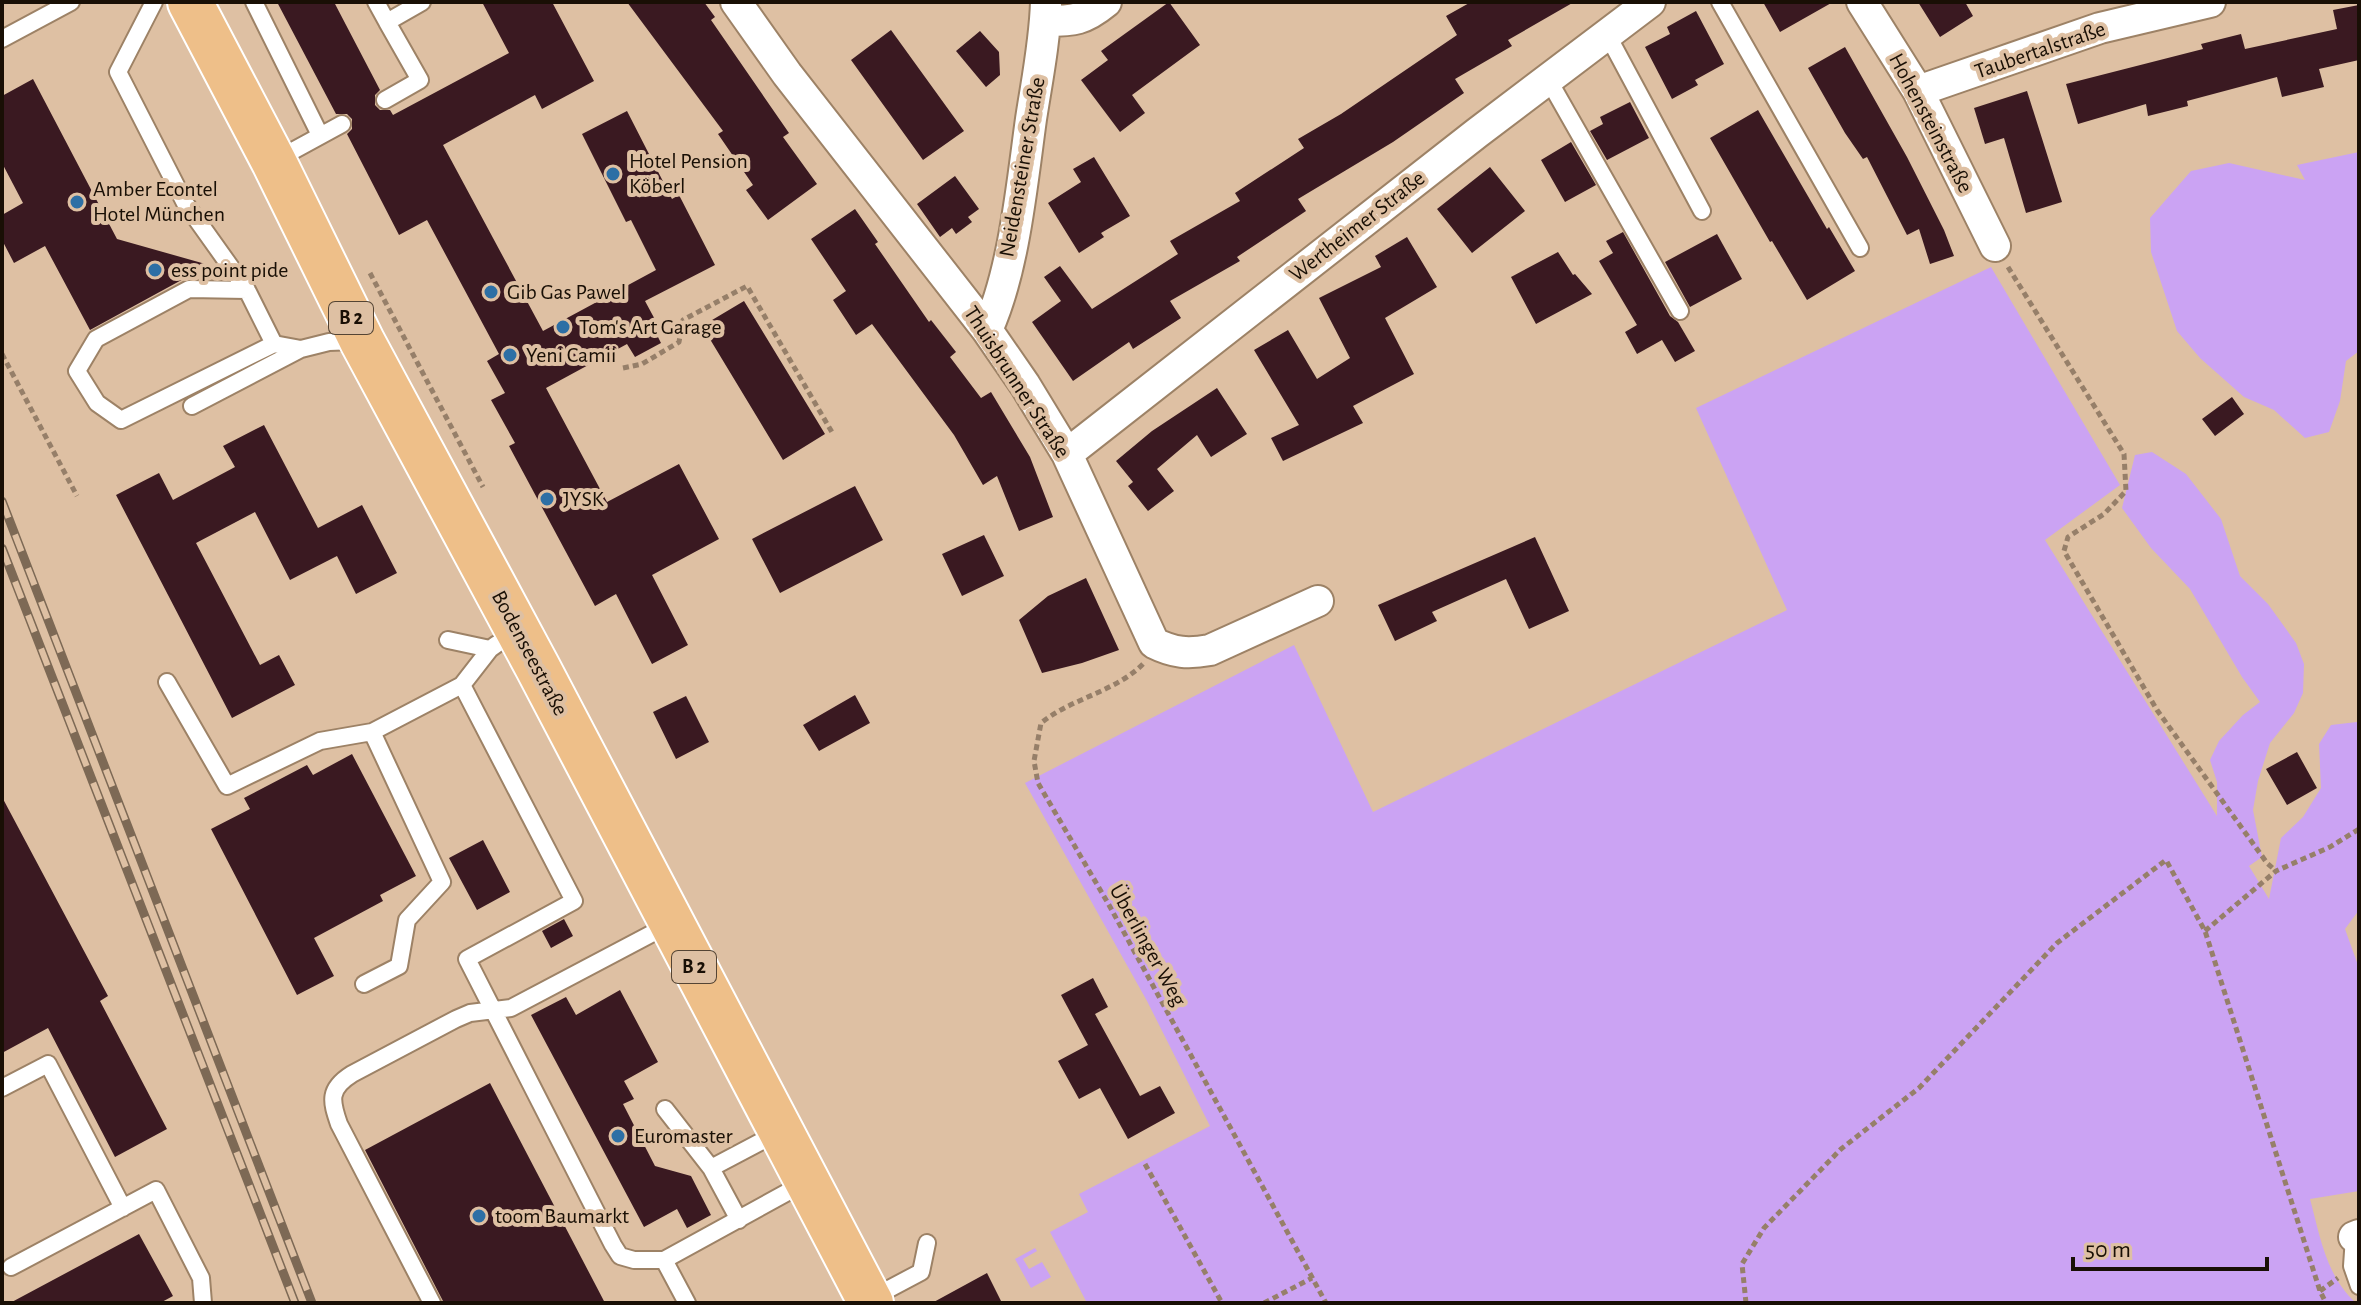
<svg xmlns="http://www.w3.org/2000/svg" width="2361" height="1305" viewBox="0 0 2361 1305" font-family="'Alegreya Sans',sans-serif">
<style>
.green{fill:#cba3f3}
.building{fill:#3a1921}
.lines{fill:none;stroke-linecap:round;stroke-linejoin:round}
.service-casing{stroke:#9d8266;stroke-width:20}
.minor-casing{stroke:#9d8266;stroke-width:34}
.primary-casing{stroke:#fff;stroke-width:48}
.path{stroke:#967f69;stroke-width:5;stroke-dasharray:6 4;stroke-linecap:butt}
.service{stroke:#fff;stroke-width:16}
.minor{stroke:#fff;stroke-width:30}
.primary{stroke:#eebf89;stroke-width:44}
.rail-casing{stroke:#7d6955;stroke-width:9}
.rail{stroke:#dec0a3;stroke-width:6;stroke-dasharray:18;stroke-linecap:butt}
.poi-dot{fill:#2d6fa5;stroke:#dec0a3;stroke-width:3}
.labels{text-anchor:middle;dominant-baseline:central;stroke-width:8;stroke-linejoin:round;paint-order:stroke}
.shield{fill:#dec0a3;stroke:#544434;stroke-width:2}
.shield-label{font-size:20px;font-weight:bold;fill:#190f05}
.street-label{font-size:22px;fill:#190f05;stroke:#dec0a3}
.poi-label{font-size:22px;fill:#190f05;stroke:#dec0a3;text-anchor:start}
</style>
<rect width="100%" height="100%" fill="#dec0a3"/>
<path class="green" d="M2359 152V351L2346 361 2340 401 2329 432 2305 438 2274 410 2244 397 2200 358 2177 331 2151 252 2150 218 2191 171 2229 163 2305 180 2297 165Z
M1991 267 2120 485 2045 540 2217 816V782L2210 760 2219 741 2243 715 2260 702 2242 677 2190 589 2151 548 2122 508 2135 455 2152 452 2186 474 2221 519 2240 576 2268 604 2296 643 2304 664 2303 693 2294 713 2270 743 2258 781 2253 810 2262 857 2249 866 2269 899 2281 838 2303 817 2321 788 2319 744 2331 725 2357 722 2359 724V910L2345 929 2359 968V1191L2310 1199C2320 1236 2326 1276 2356 1303H1087L1050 1232 1088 1212 1079 1194 1210 1126 1147 1001 1025 783 1294 645 1373 812 1787 610 1696 408Z
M1035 1248 1037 1251 1023 1259 1029 1269 1042 1262 1051 1277 1031 1288 1015 1259Z"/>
<path class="building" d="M277 2H334L380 90 375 95V105L380 110H390L393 115 509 53 482 2H552L594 81 542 109 535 95 443 145 543 331 656 270 631 220 626 222 582 134 627 111 672 199 679 195 715 265 645 301 659 327 654 329 661 343 635 357 627 344 546 388 607 502 679 464 719 539 652 575 688 645 652 664 616 594 595 606 509 446 515 443 491 400 505 393 487 361 499 354 427 220 399 235 347 134 352 129V119L347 114H336Z
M627 2H704L715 17 711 20 789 133 783 137 817 184 768 220 746 190 753 185 718 134 723 131Z
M1169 2 1200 45 1132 95 1145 113 1120 132 1081 80 1108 60 1101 51Z
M1471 2H1574L1508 40 1512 46 1455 79 1464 93 1393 142 1298 199 1306 211 1237 257 1240 261 1170 301 1181 318 1133 349 1129 342 1073 381 1032 322 1061 301 1044 277 1060 266 1092 309 1178 254 1170 241 1240 201 1235 193 1304 148 1298 139 1341 114 1457 35 1446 16Z
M1763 2H1833L1780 32Z
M1918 2H1965L1973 16 1940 37Z
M2359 5V60L2319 69 2324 87 2282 97 2277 77 2187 101 2188 106 2148 116 2146 104 2078 124 2066 84 2203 49 2201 44 2241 34 2245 49 2337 29 2333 10Z
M1696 11 1724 64 1695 80 1698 85 1672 99 1645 47 1670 34 1667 27Z
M891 30 964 131 923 160 851 60Z
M980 31 999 52 1000 75 986 87 956 51Z
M1845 47 1907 157 1944 230 1954 256 1930 264 1919 229 1907 235 1867 157 1863 159 1845 133 1808 68Z
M33 79 117 239 209 265 90 330 45 246 14 263 2 240V215L23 203 2 163V96Z
M2027 91 2062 202 2026 213 2004 138 1985 144 1974 108Z
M1630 102 1649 138 1607 160 1590 131 1603 124 1600 117Z
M1758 110 1827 229 1829 227 1855 271 1807 300 1772 241 1770 242 1710 138Z
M1571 142 1596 185 1565 202 1541 160Z
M1094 157 1130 216 1101 233 1104 237 1079 253 1048 203 1081 182 1073 169Z
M1490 167 1525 211 1472 253 1437 209Z
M955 176 979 209 968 217 972 222 956 234 952 228 940 237 917 204Z
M855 209 878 242 875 244 929 322 931 320 956 352 950 357 981 398 991 392 1030 457 1053 517 1019 531 997 476 983 485 954 435 872 324 856 335 833 300 846 291 811 239Z
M1623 232 1670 316 1678 322 1695 351 1675 362 1662 340 1637 354 1625 332 1637 325 1599 261 1613 253 1606 241Z
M1717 234 1742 279 1690 307 1665 262Z
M1407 237 1437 287 1385 318 1414 374 1353 406 1363 423 1283 461 1271 438 1299 425 1254 350 1288 330 1317 379 1350 358 1319 298 1381 267 1375 256Z
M1558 252 1573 275 1575 274 1592 294 1536 324 1511 277Z
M744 301 825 434 783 460 702 326Z
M1217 388 1247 434 1211 457 1197 435 1157 469 1174 491 1148 511 1128 486 1133 482 1116 461 1152 431Z
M2232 397 2244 414 2215 436 2202 419Z
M264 425 318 528 362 505 397 573 356 594 337 556 290 580 255 512 196 543 260 665 279 655 295 685 232 718 116 495 159 473 173 500 235 467 223 446Z
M855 486 883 540 780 593 752 539Z
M984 535 1004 576 962 596 942 554Z
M1535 537 1569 611 1529 629 1506 579 1432 612 1437 621 1395 641 1378 605Z
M1086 578 1119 650 1082 663 1042 673 1019 620 1048 596Z
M855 695 870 723 819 751 803 725Z
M686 696 709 742 676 759 653 712Z
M2297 752 2317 788 2287 805 2266 769Z
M352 754 416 876 380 895 383 901 314 938 334 976 297 995 211 829 250 809 244 798 307 765 313 775Z
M2 797 108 996 100 1001 167 1129 115 1157 48 1028 2 1053Z
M483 840 510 892 477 910 449 858Z
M564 919 573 936 551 948 542 931Z
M1093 978 1108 1007 1095 1014 1140 1096 1160 1086 1175 1113 1128 1139 1100 1088 1079 1099 1058 1061 1088 1045 1061 995Z
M620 990 658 1062 624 1081 634 1099 623 1104 655 1166 691 1176 711 1215 687 1228 677 1209 644 1227 531 1015 566 997 576 1015Z
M490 1083 605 1303H444L365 1150Z
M139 1234 173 1296 160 1303H10Z
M987 1273 1002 1303H932Z"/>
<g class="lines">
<g class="service-casing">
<path id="service" d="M154 2 118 72 185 203 247 290 274 344
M254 2 320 135
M376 2 387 22
M1720 2 1860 248
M1607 34 1702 211
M2 39 71 2
M1548 79 1680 311
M385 100 420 80 387 22 422 2
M276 160 342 124
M247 290 189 289 96 339 77 371 97 403 121 420 274 344 301 349 329 342 356 341
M192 406 301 349
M448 640 490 649 497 644
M167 682 227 786 320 741 372 732
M462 685 574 901 467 959 613 1245 620 1256 634 1260H664L806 1182
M364 984 399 966 407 920 442 882 372 732 462 685 490 649
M2 1088 48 1064 123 1208
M665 1109 711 1168 739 1220
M711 1168 779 1132
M2354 1237 2352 1266 2359 1286
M664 1260 687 1303
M11 1267 156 1190 201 1278 203 1303
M870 1299 921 1272 927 1243
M432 1303 339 1124C331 1101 328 1089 352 1074L456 1019 470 1013 511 1008 670 924"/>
</g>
<g class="minor-casing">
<path id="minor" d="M736 2 787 74 987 330 1025 385 1067 454 1154 643C1174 653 1188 654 1210 650L1318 601
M1862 2 1918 91 1995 246
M1046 21C1074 21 1084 20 1106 2
M1918 91 2100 28 2210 2
M987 330C1014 271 1022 184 1031 119 1037 80 1045 41 1046 2
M1067 454 1477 133 1650 2
M2354 1237 2359 1235"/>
</g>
<g class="primary-casing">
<path id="primary" d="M190 2 274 162 362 341 538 668 871 1303"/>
</g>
<path class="path" d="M2008 267 2124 454 2126 491 2104 514 2068 537 2064 551 2157 710 2267 863 2276 871
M370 273 483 487
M2 354 77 496
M623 368 642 364 679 342 683 320 747 286 833 434
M1143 664C1115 692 1072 698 1041 723L1034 761 1038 783 1109 905 1326 1303
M2205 931 2276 871 2330 847 2359 829
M1145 1164 1222 1303
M2320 1291 2338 1278
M1264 1303 1312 1278
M1746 1303 1742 1264 1764 1228 1841 1149 1919 1088 2057 943 2166 860 2205 931 2320 1291 2326 1303"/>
<use href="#service" class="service"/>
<use href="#minor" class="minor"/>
<use href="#primary" class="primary"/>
<g class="rail-casing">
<path id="rail" d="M2 501 312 1303
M2 548 295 1303"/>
</g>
<use href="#rail" class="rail"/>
</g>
<g class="poi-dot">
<circle cx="613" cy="174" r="8"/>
<circle cx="77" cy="202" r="8"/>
<circle cx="155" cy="270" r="8"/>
<circle cx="491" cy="292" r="8"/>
<circle cx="563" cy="327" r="8"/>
<circle cx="510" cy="355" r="8"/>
<circle cx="547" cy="499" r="8"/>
<circle cx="618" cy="1136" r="8"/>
<circle cx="479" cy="1216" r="8"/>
</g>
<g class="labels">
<g class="shield">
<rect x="329" y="302" width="44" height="32" rx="6"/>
<rect x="672" y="951" width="44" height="32" rx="6"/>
</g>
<g class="shield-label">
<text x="351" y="318">B 2</text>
<text x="694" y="967">B 2</text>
</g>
<g class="street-label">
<text transform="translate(2040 50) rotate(-19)">Taubertalstraße</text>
<text transform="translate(1931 123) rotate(62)">Hohensteinstraße</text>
<text transform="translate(1022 167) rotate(-80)">Neidensteiner Straße</text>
<text transform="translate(1357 226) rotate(-38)">Wertheimer Straße</text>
<text transform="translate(1017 382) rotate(57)">Thuisbrunner Straße</text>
<text transform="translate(530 653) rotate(62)">Bodenseestraße</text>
<text transform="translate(1148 945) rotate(61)">Überlinger Weg</text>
</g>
<g class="poi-label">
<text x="629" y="161">Hotel Pension<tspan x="629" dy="25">Köberl</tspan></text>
<text x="93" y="189">Amber Econtel<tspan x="93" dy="25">Hotel München</tspan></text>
<text x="171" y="270">ess point pide</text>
<text x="507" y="292">Gib Gas Pawel</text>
<text x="579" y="327">Tom's Art Garage</text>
<text x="526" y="355">Yeni Camii</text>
<text x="563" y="499">JYSK</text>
<text x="634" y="1136">Euromaster</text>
<text x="495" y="1216">toom Baumarkt</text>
</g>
</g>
<rect width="2361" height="1305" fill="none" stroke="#190f05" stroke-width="8"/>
<path d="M2073 1257v12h194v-12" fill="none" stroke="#190f05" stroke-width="4"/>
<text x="2085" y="1257" font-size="24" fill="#190f05" stroke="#dec0a3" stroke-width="6" paint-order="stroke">50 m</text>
</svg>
